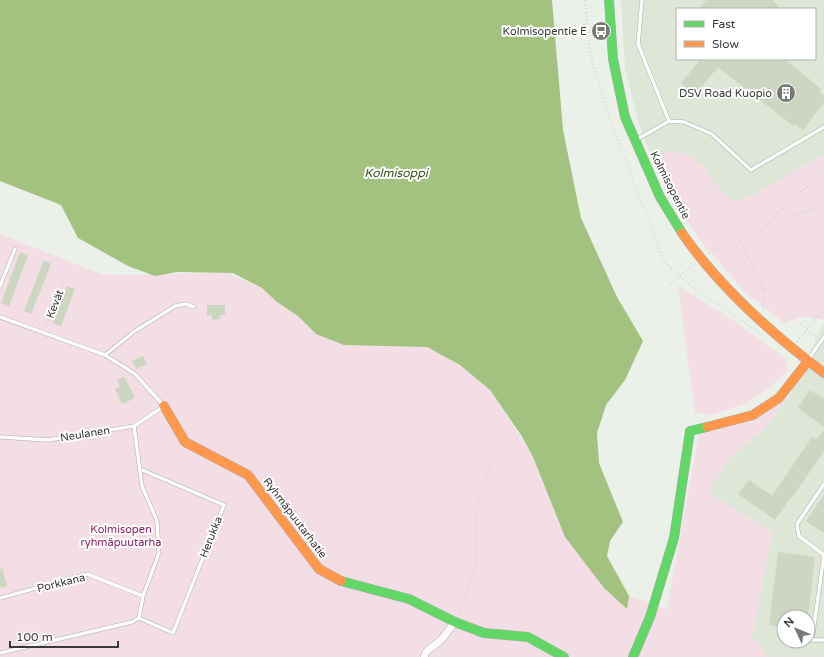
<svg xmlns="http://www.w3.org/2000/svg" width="824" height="657" viewBox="0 0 824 657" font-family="'Varela Round',sans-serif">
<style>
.built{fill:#dee6d7;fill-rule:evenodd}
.green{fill:#f3dee5}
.water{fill:#a4c27f}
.building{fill:#ccd6c0}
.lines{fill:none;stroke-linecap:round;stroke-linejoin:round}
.lane-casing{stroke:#abafa8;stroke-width:4.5}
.street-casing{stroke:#abafa8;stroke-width:8}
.fast-casing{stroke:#abafa8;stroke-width:10}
.slow-casing{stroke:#abafa8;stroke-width:10}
.path{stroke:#cfd1cf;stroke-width:1.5;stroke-dasharray:1 3;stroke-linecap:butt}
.lane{stroke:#fcfdfc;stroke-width:3.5}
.street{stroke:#fcfdfc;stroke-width:7}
.fast{stroke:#63d668;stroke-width:9}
.slow{stroke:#ff974d;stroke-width:9}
.labels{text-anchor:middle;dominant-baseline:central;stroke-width:4;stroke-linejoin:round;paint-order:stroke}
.poi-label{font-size:11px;fill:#383b35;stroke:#fff;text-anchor:end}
.street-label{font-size:11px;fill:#383b35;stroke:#fff}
.park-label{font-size:11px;fill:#912363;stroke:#fff}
.water-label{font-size:12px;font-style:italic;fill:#385110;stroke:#fff}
</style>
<rect width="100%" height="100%" fill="#ebf0e8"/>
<path class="built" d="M621 0H824V155L746 199 734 201 721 191 704 168 669 151 653 160 639 124 625 69ZM677 9H815V59H677Z
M824 323V657H768L752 638 772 533 707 492 732 456 762 431 789 397ZM784 617H808V641H784Z"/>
<path class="green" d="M669 151 689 155 704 168 721 191 734 201 746 199 824 155V320C808 316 799 316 784 323L746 293 704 245 668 193 653 160Z
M0 234 103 275 227 273 262 288 277 302 298 316 316 334 427 347 460 365 490 390 533 457 565 537 627 609 629 596 667 609 699 434 745 422 767 413 789 397 762 431 732 456 707 492 772 533 752 638 768 657H0Z
M678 286 733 320 786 359 787 371 776 382 747 403 712 415 695 412Z"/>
<path class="water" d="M0 0H552L563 130 581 218 617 297 643 341 625 380 606 405 597 433 599 463 623 522 610 541 607 556 629 596 627 609 604 588 565 537 533 457 521 435 490 390 460 365 427 347 344 345 316 334 298 316 277 302 262 288 233 273 177 272 155 276 128 266 78 238 61 205 0 181Z"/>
<path class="building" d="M706 0H772L779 6 776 9H699Z
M701 59H785L821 89 819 92 824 96V102L803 130 794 124 793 126 718 67 695 95 681 83Z
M20 252 28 255 9 306 1 303Z
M44 260 51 264 31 314 24 311Z
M67 286 75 289 61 326 53 323Z
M207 305H225V315H220L221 319 212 320V315L207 316Z
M143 356 147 364 136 369 132 361Z
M124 376 135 398 122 404 115 389 120 386 117 380Z
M810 390 824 399V427L798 408Z
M824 430V451L792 498 791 497 775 520 738 494 749 480 772 496 812 437 816 440Z
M824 495V533L806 521Z
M778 552 815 557 808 617H784V627L769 625Z
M2 568 7 586 0 588V569Z"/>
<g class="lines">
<g class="lane-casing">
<path id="lane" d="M642 0 638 44 669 121
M636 140 669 121 684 122 712 134 751 170 824 127
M0 286 15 249
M0 317 105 355 135 331 175 306 186 304 194 307
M808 360 824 337
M134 426 142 486 157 521 159 553 143 596 139 618
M0 437 48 440 134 426 164 406 135 374 105 355
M0 598 87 574 143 596
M139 618 173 633 224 505 140 469
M808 640H812L824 555 799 536 797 524 824 484
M812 640H824
M0 653 132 622 139 618"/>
</g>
<g class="street-casing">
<path id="street" d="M424 657 426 652 442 639 455 622"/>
</g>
<g class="fast-casing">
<path id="fast" d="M609 0 613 59 625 117 660 197 682 233
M341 581 409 599 455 622 484 633 528 637 564 657
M633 657 650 617 674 538 690 431 707 427"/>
</g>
<g class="slow-casing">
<path id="slow" d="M682 233C720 288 771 333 824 373
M164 406 185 442 248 475 319 569 341 581
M707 427 753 415 779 398 808 361"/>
</g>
<path class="path" d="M585 0 590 54 613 128 664 261C691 291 729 310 762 335
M783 208 791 215 824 207
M741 242 763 288V311
M709 253 757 234 793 197 824 175
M671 284 694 264
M763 288 817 339
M46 328 66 276
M797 342 824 308
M808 376 824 388
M459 615 464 604 475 567V525L479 493 492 462 520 435"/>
<use href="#lane" class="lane"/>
<use href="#street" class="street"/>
<use href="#fast" class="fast"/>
<use href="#slow" class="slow"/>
</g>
<defs>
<g id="bus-disc" transform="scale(1)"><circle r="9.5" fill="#777a74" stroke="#fff"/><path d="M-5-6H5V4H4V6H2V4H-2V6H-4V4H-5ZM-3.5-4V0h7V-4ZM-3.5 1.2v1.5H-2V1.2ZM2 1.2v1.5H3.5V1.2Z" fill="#fff"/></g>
<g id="building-disc" transform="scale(1)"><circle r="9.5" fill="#777a74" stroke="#fff"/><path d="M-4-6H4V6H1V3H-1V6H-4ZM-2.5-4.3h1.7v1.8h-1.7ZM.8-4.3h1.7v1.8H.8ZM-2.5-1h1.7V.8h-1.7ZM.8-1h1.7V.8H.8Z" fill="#fff"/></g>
</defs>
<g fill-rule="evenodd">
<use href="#bus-disc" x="601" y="31"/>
<use href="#building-disc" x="786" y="93"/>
</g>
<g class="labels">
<g class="poi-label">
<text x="587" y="31">Kolmisopentie E</text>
<text x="772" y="93">DSV Road Kuopio</text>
</g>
<g class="street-label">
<text transform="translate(670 185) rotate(63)">Kolmisopentie</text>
<text transform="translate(55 304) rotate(-69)">Kevät</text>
<text transform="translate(85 434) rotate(-9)">Neulanen</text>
<text transform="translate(295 518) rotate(53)">Ryhmäpuutarhatie</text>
<text transform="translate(211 537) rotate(-68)">Herukka</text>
<text transform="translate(61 583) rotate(-14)">Porkkana</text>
</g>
<g class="park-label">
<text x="121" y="529">Kolmisopen<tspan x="121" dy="13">ryhmäpuutarha</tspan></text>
</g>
<g class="water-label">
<text x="396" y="173">Kolmisoppi</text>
</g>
</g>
<rect x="676" y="8" width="140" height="52" fill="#ffffff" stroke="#afb1ae"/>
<rect x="684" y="21" width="20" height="6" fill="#63d668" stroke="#afb1ae"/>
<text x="712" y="28" font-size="12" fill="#383b35">Fast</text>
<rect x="684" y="41" width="20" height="6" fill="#ff974d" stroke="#afb1ae"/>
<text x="712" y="48" font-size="12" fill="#383b35">Slow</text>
<g transform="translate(796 629) rotate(314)"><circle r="19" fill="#ffffff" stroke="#afb1ae"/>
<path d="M0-3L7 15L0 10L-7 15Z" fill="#777a74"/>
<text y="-6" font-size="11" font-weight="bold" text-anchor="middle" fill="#383b35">N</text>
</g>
<path d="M10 641v6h108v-6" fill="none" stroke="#383b35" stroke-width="2"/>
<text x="16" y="641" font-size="12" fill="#383b35" stroke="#ffffff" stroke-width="3" paint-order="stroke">100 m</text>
</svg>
